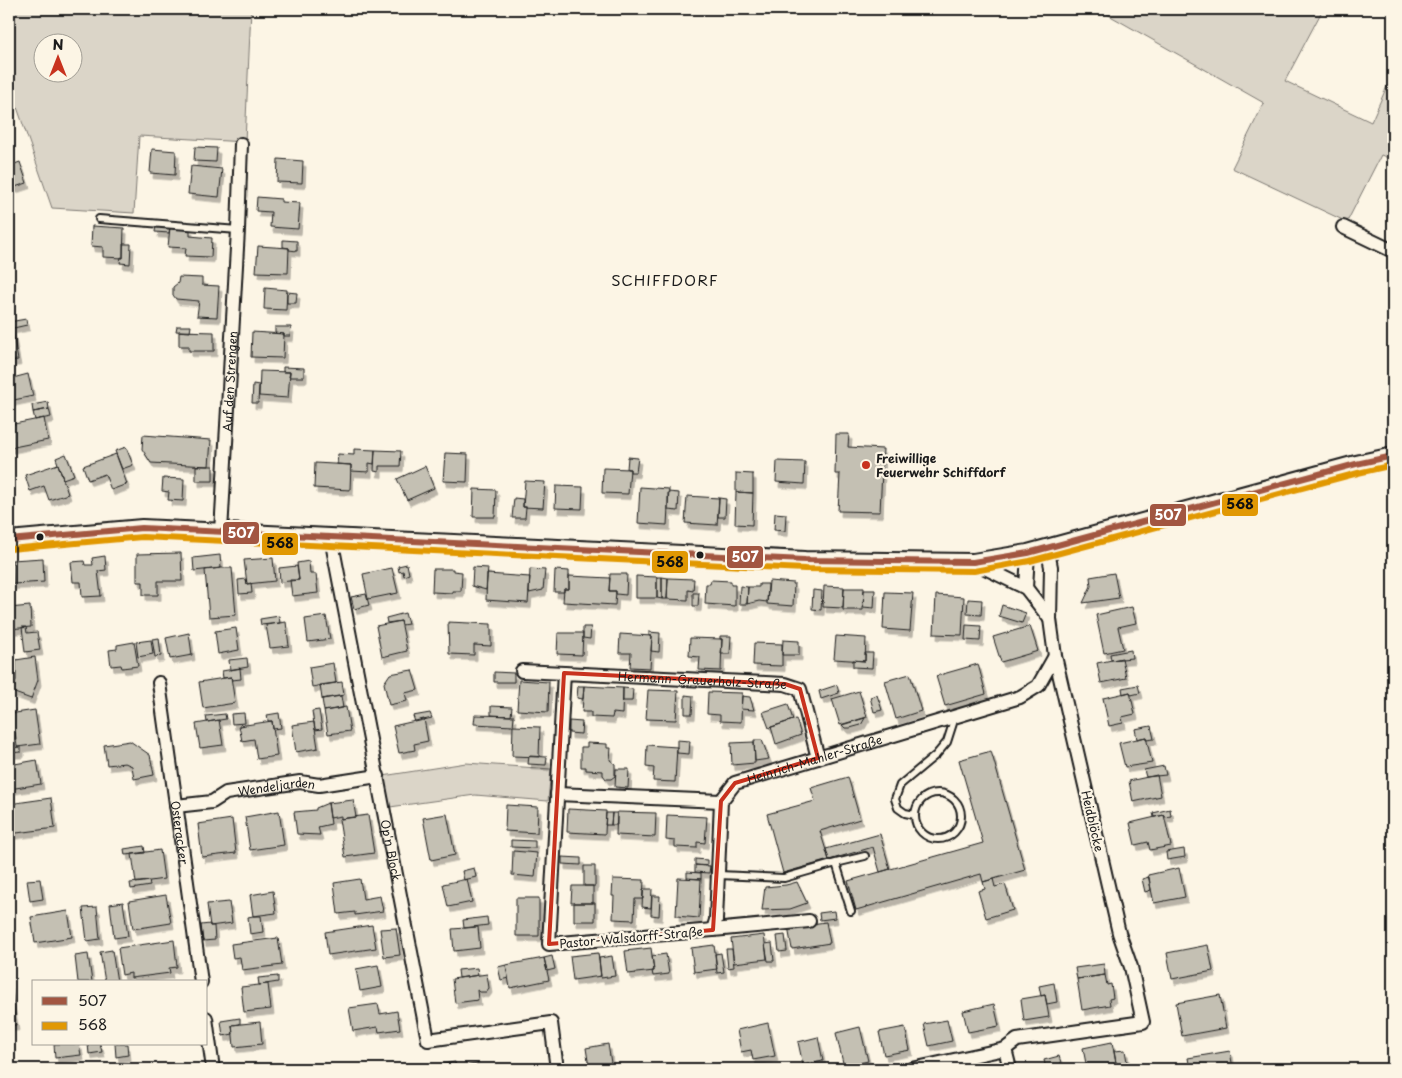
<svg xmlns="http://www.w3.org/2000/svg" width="1402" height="1078" viewBox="0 0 1402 1078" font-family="'Playpen Sans',sans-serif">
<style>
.green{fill:#dbd5c8;stroke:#7c7872;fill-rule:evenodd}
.building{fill:#c4c0b3;stroke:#1c1c1c;filter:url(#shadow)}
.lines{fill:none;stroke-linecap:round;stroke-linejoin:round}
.service-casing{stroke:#1c1c1c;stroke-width:10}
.minor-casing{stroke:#1c1c1c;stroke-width:16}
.tertiary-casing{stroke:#1c1c1c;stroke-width:20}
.service{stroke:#fcf5e5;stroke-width:6}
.minor{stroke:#fcf5e5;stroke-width:12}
.tertiary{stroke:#fcf5e5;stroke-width:16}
.bus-1-casing{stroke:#fcf5e5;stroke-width:10}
.bus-2-casing{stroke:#fcf5e5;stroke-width:10}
.bus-1{stroke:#a25641;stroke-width:6}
.bus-2{stroke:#e19803;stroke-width:6}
.marked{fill:none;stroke:#c8321e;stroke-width:4;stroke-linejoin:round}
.poi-dot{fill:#c8321e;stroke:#fcf5e5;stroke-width:2}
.bus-dot{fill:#1c1c1c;stroke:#fcf5e5;stroke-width:2}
.labels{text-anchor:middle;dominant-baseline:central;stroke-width:4.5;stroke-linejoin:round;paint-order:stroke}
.street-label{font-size:12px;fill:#1c1c1c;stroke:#fcf5e5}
.poi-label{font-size:12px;font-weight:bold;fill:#1c1c1c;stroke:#fcf5e5;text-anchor:start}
.quarter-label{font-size:15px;letter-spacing:1px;fill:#1c1c1c;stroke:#fcf5e5}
.line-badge{stroke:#fcf5e5;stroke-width:2}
.badge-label{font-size:14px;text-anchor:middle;font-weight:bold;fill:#fff}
.pale-badge-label{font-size:14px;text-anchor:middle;font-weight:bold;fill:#111}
</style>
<defs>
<filter id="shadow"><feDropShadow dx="3" dy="5.5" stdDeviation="0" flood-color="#0004"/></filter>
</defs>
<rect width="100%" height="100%" fill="#fcf5e5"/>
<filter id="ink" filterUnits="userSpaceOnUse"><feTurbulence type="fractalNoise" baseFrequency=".02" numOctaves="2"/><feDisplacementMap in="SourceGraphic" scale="10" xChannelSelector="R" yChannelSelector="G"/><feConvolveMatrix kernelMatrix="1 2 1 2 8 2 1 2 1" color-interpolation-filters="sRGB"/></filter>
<g filter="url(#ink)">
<path class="green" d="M9 9H251L245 142 139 136 134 213 52 208 9 84ZM42 42H72V72H42Z
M1098 9H1323L1285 81 1371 122 1393 73V160L1381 155 1347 222 1232 168 1264 103Z
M466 763 551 769 548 801 475 795 390 807 383 776Z"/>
<path class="building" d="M195 147 217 148 216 162 194 161Z
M152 149 176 151 175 175 150 173Z
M278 159 303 161 302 183 277 182Z
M20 162 27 183 9 189V166Z
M191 166 222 169 219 197 188 194Z
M257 197 281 199V202L300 203 298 229 270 227 271 212 256 211Z
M156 225 170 227 169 233 155 232Z
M92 226 124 228 123 258 103 257V247L91 246Z
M170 227 190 228V236L212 238 211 257 185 256 186 248 168 247Z
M283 240 297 241V251L289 250V248L283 247Z
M123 244H131L130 264 120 263 121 257 123 258Z
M258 246 289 248 288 273 256 272Z
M179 277 202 278V285L219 286 217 317 197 316 199 301 176 299 173 295V287L178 283Z
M265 288 287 290 286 310 264 309Z
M287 292 297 293 296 303H287Z
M26 319 27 325 9 329V322Z
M177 326H191L190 332 176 331Z
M275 327H291L290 336H284V334L275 333Z
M12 328 18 360 9 361V329Z
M179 331 214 332V351H189V346H179Z
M252 332 284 334 283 358 251 357Z
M283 367 304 368V377H289L290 372H283Z
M260 371 290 372 288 398 259 396Z
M28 374 33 396 9 401V379Z
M253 384 259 385 258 403H252Z
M48 402 49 409 33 412 32 405Z
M49 409 51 417 35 420 33 412Z
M44 418 48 440 9 448V425Z
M836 434H849L848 447 883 449 880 512 838 511 840 474H835Z
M143 435 211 440 209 466 151 463 142 449Z
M126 447 133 465 122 469 115 451Z
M354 449 375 450 374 464 369 463V472L351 471V465L337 464 338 454 354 455Z
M375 450 401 451 400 466H379V472L374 471Z
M445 453 468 454 467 482 443 481Z
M66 454 74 475 63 479 56 458Z
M116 454 127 484 111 490 105 474 88 480 83 466Z
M628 457 638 458 636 472H630V469H627Z
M777 461 805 462 804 484 776 482Z
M315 463 351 465 350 490 314 488Z
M58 464 68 494 49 500 44 486 30 491 25 475Z
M196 466H213V481H196Z
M425 466 434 488 407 500 397 479Z
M603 468 630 469 628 494 602 493Z
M736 473 753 474V493L736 492Z
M163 478 184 479 183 501 168 500 169 492 162 491Z
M525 481 545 482 543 508 523 507Z
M556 486 583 487 582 509 555 508Z
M640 487 669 489 667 525 638 523Z
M474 489 496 490 495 517H473Z
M668 492 679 493 678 511 668 510Z
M736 492 753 493 752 525 735 524Z
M687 496 719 498 717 525 685 523Z
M514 498 523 499V507H526L525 518H512Z
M719 498 726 499 725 517H718Z
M775 513 786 514 785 531 774 530Z
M181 553 182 581H158V595H143V582H137V554Z
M220 555 221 568 194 571 193 558Z
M105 556 106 570 98 571 101 596 82 597 81 582H73L71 562 84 561 85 565H93L92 558Z
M43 558 44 582 13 584 12 560Z
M273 558 275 581 247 584 244 560Z
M309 561 310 574H316L318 593 292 596 290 580H299L297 563Z
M407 564 409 574 404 576 403 571 399 572 398 566Z
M297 566 299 580 280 582 279 568Z
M473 567 488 568 486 590 472 586Z
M221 568H232L236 615 209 617 205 570Z
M392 568 398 593 368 599 363 574Z
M433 569H453V571L462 572 461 591H453V593L432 592Z
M530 569 545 570 543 590 529 593Z
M555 570 569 571V589H564V592H554Z
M1114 573 1119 598 1083 603 1091 586 1090 577Z
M487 574 530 577 528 603 486 600Z
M610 574H627L626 595 616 594V591H609Z
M569 576 610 578 609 591H616L615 605 563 602 564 589H569Z
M636 576 657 577V598H636Z
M657 577H662V599L657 598Z
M662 577 668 578 667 599H662Z
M668 578 694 579 693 591 688 590V600L667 599Z
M246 579 247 584 251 583 252 593 239 594 238 580Z
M711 580 731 581V585H735V606L705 604 706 584H710Z
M769 581 794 583 793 606 767 604Z
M759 584H768L767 602 759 601 747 604 748 587H759Z
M740 586 748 587 747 604H739Z
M824 586 844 587 843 608 823 607Z
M844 588H864L863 610H843Z
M813 590 822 591 821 610 812 609Z
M864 590H875L874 608 863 607Z
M885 592 913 593 910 631 883 629Z
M693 593H699L698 606H693Z
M366 594 369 605 354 609 351 597Z
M936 595 964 597 962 635 934 634Z
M968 599 982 600 981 615 967 614Z
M1002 605 1026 613 1022 623 999 616Z
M30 606 31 627 9 629V608Z
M1132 607 1136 623 1118 627 1123 649 1104 653 1096 615Z
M405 613 408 624 402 625 401 621 387 623 386 618Z
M279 616 280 623 261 625 260 619Z
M326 616 330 639 308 642 305 619Z
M401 621 407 651 382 657 376 626Z
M286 622 289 646 270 648 266 625Z
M448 622 491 624V646L474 645V655L449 654Z
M966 625 981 626 980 641 965 640Z
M1030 626 1038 651 1001 662 993 637Z
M22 627H26L27 633 37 632 40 650 25 652Z
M583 627H591L590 639 583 638Z
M236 628 239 650 218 654 215 631Z
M649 632 660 633 659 652 651 651 652 636H649Z
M189 633 192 655 170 659 166 638Z
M558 633H583L582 655 557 654Z
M620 634 652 636 650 668 630 667 631 653H619Z
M720 636H731L730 654H721L722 639H720Z
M836 636 866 638 865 661 834 659Z
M159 638 161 656 155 657 152 639Z
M690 638 722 639 721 671 699 670 700 657 689 656Z
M151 640 153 654 138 657 136 642Z
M783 640 799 641V655H782Z
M134 642 138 666 122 668 121 665 111 666 109 650 117 649V645Z
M754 643 782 644V666L753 665Z
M1131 650 1132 658 1111 660 1110 654Z
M865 653H873L872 668 853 667V660L865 661Z
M35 657 38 680 31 699 12 692 16 680V660Z
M247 658 248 667 230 670 229 660Z
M1122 658 1126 678 1101 683 1097 663Z
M333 663 336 683 312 687 309 667Z
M978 664 986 694 945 706 936 676Z
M240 668 241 679 232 680 231 677 223 678 222 671Z
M412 670 418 690 405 693 407 701 389 705 384 683 390 674Z
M494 672 514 673V682H494Z
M910 674 921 711 896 719 885 681Z
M231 677 235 703 203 708 199 682Z
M519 680 549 682 548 712 517 710Z
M342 682 344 695 322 699 320 685Z
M837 685 839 693 821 699 819 691Z
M1138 685 1140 693 1131 695 1130 692 1123 694 1122 688Z
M578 686H584L583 699 577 698Z
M584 686 623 688 622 714 613 713 612 718 591 717V712H582Z
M623 688 633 689 632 701H623Z
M648 690 678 691 676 720 646 719Z
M859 691 867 717 840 725 832 699Z
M708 692 742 693 741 722 720 721V715L707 714Z
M1130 692 1135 714 1122 717 1123 723 1109 726 1103 698Z
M685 695 693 696 692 714H685Z
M877 695 882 710 874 712 870 697Z
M341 696 343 708 324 711 322 699Z
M742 696 750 697 754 710 741 709Z
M788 704 793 720 769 728 763 712Z
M491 706 512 707 511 716 491 715Z
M346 707 350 731 328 734 324 711Z
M35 710 40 744 17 747 15 732 9 733V714Z
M319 710 322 729 315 730 312 711Z
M244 713 245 723 232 724 231 714Z
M279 713 281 728 273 729 272 721H268L267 715Z
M430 713 432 718 415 722 413 716Z
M225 714 226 719 207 722 206 716Z
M475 715 514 716 513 726 474 724Z
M865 718 861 725 850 728H845L842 725Z
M424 719 428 741 414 744 415 750 399 753 393 726Z
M796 719 801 735 776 744 771 727Z
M219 720 223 745 200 748 196 724Z
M272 721 277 756 257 759 254 739 242 741 239 726Z
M569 721 582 722 581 734 569 733Z
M314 722 318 748 296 752 292 725Z
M513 726 540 727 539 757 512 756Z
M1151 726 1154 739 1146 740V737L1137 739 1135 729Z
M1146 737 1152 763 1125 767 1119 743Z
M677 740 690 741 689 754 677 753Z
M754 740H762L769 759 755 761Z
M130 741 150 755 154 775 134 779 132 766 125 763 107 765 104 745Z
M754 742 755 763 732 765 731 743Z
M587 743 607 744V748H611L610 760 615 764V776L611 779H606L603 775V771L586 770V767H581V747H587Z
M647 745 677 747 675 782 653 781 654 768 646 767Z
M21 747V752L9 753V748Z
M991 751 1025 870 983 882 981 874 856 910 848 881 983 843 959 760Z
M529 756 547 757 546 765 528 764Z
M37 760 41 784 9 789V765Z
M1164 766 1166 775 1146 777 1144 770Z
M616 769H629L628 788 615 787Z
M1157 775 1161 796 1133 802 1129 781Z
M848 777 860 819 820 831 829 860 783 873 767 814 815 801 811 788Z
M51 798 55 828 9 834V804Z
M353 800 356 817 341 819V816L330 818 328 803Z
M328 803 331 824 318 827 320 835 297 834 294 812 316 810V808Z
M506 805 538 807 537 833 505 831Z
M568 809 606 811 605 834 567 832Z
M1170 809 1171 816 1165 817 1164 815 1154 817 1153 813Z
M279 811 284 845 250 850 245 817Z
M617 812 656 813 655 837 616 835Z
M606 813H612L611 825H605Z
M612 813H617V825H611Z
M447 814 455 855 431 860 423 818Z
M368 815 374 853 345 857 339 819Z
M667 815 707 817 705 843 697 842V848L675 847V841L666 840Z
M1164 815 1171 846 1150 850 1148 842 1135 845 1130 823Z
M232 819 236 853 202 857 198 824Z
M880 834 890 869 880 872 873 847 829 860 826 849Z
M511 840 535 841V848L511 847Z
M144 846 145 853 125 855 124 849Z
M1184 849 1185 857 1167 860 1166 852Z
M160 850 164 879 136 883 132 854Z
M513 851 537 853 535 877 512 875Z
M562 857 581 858V865L562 864Z
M695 859 707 860V866L695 865Z
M695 865 710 866 709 873 695 872Z
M584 866H595V886H584Z
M474 868 476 877 464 880 462 871Z
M1179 868 1185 897 1154 903 1148 875Z
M687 872 701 873V879L687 878Z
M1149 877 1151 890 1145 892 1142 879Z
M678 878 701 879 699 918 676 916Z
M40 879 43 899 30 901 27 880Z
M360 879 363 899 380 896 383 911 355 915V912L338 914 334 883Z
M467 879 472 902 448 907 443 884Z
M613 879 644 880 643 899H635L634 920 613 919 614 896H612Z
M993 879 995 887 1005 884 1013 910 986 918 978 891 985 889 983 882Z
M149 881 150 886 131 889 130 883Z
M797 882 807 903 790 909 762 910 765 887 786 885Z
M572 886H593V903H571Z
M643 889H652L651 908 642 907Z
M273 891 276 913 253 916 250 895Z
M166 895 171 923 133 929 129 901Z
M652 896H660L659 916 651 915Z
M516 898H539V936H516Z
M123 902 128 936 114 938 110 904Z
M229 902 232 923 210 926 207 904Z
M574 903H595V921H574Z
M97 907 100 939 87 941 83 908Z
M68 911 72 937 35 943 31 917Z
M834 911 835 918 820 920 819 913Z
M253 916H261L263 932 250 934 248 917Z
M487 917 488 925 464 928 463 920Z
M826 922 830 943 792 949 788 927Z
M210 924V926H214L215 940 203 941 201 925Z
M372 925 376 948 328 955 325 932Z
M478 927 480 948 454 951 452 929Z
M396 928 400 955 384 957 380 929Z
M764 935 767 959 734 963 731 939Z
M785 935 787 951 779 952 777 936Z
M278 938 282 965 242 970 240 957 233 958 231 944Z
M174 940 177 967 169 968 170 973 131 978V973L122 975 118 948Z
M772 943 774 961H768L765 944Z
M714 945 717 969 694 972 691 948Z
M1208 945 1213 971 1172 979 1167 953Z
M651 948 654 971 628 974 625 951Z
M726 949H732L734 967 728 968Z
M112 950 117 982H105L100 952Z
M598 953 601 976 573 980 570 956Z
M721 953 724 972 717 973 715 954Z
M88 954 92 982H78L75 956Z
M666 954 669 974 653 976 652 971H654L652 956Z
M552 956 555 969 547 971 544 958Z
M612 956 615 976 601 978 599 958Z
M544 958 549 980 510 988 506 965Z
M1104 964 1105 975 1077 979 1075 968Z
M378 965 382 987 360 991 356 969Z
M506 965 508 978 501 980 498 967Z
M477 968 478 975 459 978 458 970Z
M487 974 489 988 486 992H480L477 990 478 1000 455 1003 452 979Z
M1105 975 1107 985 1111 984 1113 998 1109 999 1110 1005 1082 1010 1077 979Z
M278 976V982L259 985 258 978Z
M1054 983 1057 1002 1047 1004 1045 995 1041 996 1039 986Z
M9 984 16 1025 9 1026Z
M268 984 271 1009 244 1012 241 987Z
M1045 995 1049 1017 1024 1021 1021 999Z
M1220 995 1226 1028 1182 1036 1176 1003Z
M378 1004 380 1014 397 1011 400 1029 379 1032 378 1027 353 1031 349 1008Z
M994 1004 999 1026 968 1032 963 1011Z
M240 1018V1024L232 1025 233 1034 223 1036 221 1021Z
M947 1020 952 1041 929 1046 924 1024Z
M260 1022 262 1044 234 1047 232 1025Z
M768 1023 775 1056 753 1060 751 1050 741 1052 737 1030Z
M860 1027 868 1061 844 1067 836 1033Z
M905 1027 910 1050 884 1055 879 1032Z
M818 1037 823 1061 803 1065 798 1042Z
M1112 1042 1117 1068 1087 1069 1083 1048Z
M54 1044H79L81 1055 55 1058Z
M88 1044H100L102 1052 89 1054Z
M115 1044H127L128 1055 116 1057Z
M608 1044 611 1063 589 1067 586 1048Z
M1125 1050 1128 1068 1117 1069 1114 1051Z
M1230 1051 1233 1069H1190L1188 1058Z
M1059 1056 1063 1069H1046L1044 1060Z
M455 1062 456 1069H444L443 1064Z
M476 1064 477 1069H456V1067Z
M720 1064 721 1069H695V1068Z"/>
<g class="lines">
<g class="service-casing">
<path id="service" d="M99 219 238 230
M915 816a23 23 0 1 1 46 0a23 23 0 1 1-46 0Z
M915 815 905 813 898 808 895 799 900 785 936 755 947 742 955 717
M836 863 865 856
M719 875 784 878 836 863 851 911"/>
</g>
<g class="minor-casing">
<g id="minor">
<path d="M1343 227 1393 251"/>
<path id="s1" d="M221 532 238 230 241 144"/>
<path id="s2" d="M331 538 428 1040 551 1023 557 1069"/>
<path d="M973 562 1026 588 1050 619"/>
<path d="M1026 588 1028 553"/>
<path d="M522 671 564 673"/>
<path id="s3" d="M159 683 201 982"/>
<path id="s4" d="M557 794 721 801 735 783 1020 697 1038 686 1055 656"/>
<path id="s5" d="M721 801 716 920 713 930 549 944 564 673 785 684 800 689 818 758"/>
<path id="s6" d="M176 806 212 802 226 793 300 782 319 785 378 776"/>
<path d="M713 930 809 921"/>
<path d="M206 1018 213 1069"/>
<path d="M1005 1049 1010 1069"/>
<path d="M912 1069 1005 1049 1017 1040 1143 1022 1131 967 1119 933 1055 656 1050 619 1051 567 1047 547"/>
</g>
</g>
<g class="tertiary-casing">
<path id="tertiary" d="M9 540 142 528 805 560 973 562 1028 553 1356 464 1393 456"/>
</g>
<use href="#service" class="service"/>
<use href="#minor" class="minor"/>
<use href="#tertiary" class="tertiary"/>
<g class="bus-1-casing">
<path id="bus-1" d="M9 540 142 528 805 560 973 562 1028 553 1356 464 1393 456"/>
</g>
<g class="bus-2-casing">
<path id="bus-2" d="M10 549 142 537 805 569 974 571 1030 561 1358 473 1393 465"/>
</g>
<use href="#bus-1" class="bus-1"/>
<use href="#bus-2" class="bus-2"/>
</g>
</g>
<path class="marked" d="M564 673 785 684 800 689 818 758 735 783 721 801 713 930 549 944Z"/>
<circle class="poi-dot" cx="866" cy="465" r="5"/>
<g class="bus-dot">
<circle cx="40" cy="537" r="4.5"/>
<circle cx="700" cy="555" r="4.5"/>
</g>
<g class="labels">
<g class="street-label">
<text stroke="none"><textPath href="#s1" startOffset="151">Auf den Strengen</textPath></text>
<text stroke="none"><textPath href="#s5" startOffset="704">Hermann-Grauerholz-Straße</textPath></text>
<text stroke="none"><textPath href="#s4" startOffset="270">Heinrich-Mahler-Straße</textPath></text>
<text stroke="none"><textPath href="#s6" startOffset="104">Wendeljarden</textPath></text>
<text transform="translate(1093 821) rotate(77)">Heidblöcke</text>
<text stroke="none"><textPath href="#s3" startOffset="151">Osteracker</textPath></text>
<text stroke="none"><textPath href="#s2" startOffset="318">Op'n Block</textPath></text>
<text transform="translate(631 937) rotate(-5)">Pastor-Walsdorff-Straße</text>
</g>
<g class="poi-label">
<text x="876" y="458">Freiwillige<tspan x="876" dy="14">Feuerwehr Schiffdorf</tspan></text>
</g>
<g class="quarter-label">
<text x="665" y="279">SCHIFFDORF</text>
</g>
</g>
<g class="line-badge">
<rect x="1221" y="493" width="38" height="24" rx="5" fill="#e19803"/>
<rect x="1149" y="503" width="38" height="24" rx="5" fill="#a25641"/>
<rect x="222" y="521" width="38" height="24" rx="5" fill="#a25641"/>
<rect x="261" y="532" width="38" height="24" rx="5" fill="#e19803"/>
<rect x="726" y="545" width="38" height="24" rx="5" fill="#a25641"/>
<rect x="651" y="550" width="38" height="24" rx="5" fill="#e19803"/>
</g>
<g class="badge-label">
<text x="1168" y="520">507</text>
<text x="241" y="538">507</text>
<text x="745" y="562">507</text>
</g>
<g class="pale-badge-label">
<text x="1240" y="509">568</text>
<text x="280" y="548">568</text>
<text x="670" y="567">568</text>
</g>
<rect width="1402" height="1078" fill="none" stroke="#fcf5e5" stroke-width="30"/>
<rect x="15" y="15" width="1372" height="1048" fill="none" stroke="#1c1c1c" stroke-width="2" filter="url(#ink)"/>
<rect x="32" y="980" width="175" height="65" fill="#fcf5e5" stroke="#a29e95"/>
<rect x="42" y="997" width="25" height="8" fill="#a25641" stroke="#a29e95"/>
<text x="78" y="1006" font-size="15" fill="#1c1c1c">507</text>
<rect x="42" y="1022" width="25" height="8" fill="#e19803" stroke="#a29e95"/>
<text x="78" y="1030" font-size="15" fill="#1c1c1c">568</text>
<g transform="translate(58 58)"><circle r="24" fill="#fcf5e5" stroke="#a29e95"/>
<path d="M0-4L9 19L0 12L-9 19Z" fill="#c8321e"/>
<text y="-8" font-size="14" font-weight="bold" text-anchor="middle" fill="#1c1c1c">N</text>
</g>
</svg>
